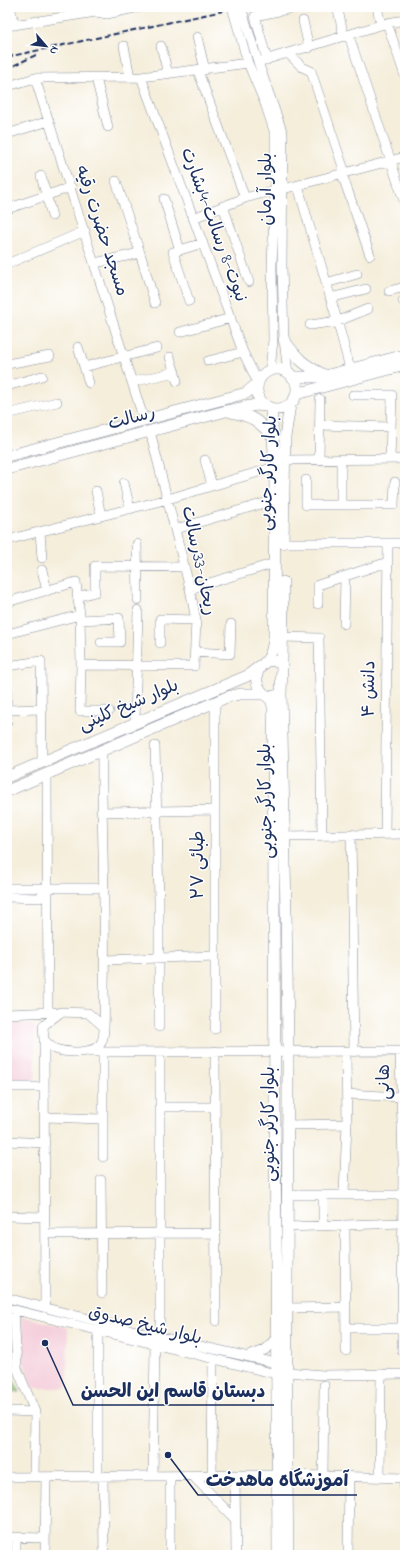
<svg xmlns="http://www.w3.org/2000/svg" width="412" height="1562" viewBox="0 0 412 1562" font-family="'Indie Flower','Playpen Sans Arabic',sans-serif">
<style>
.built{fill:#f4cfdc}
.park{fill:url(#park-tufts);stroke:#587868}
.lines{fill:none;stroke-linecap:round;stroke-linejoin:round}
.minor-casing{stroke:#888e9c;stroke-width:10}
.major-casing{stroke:#888e9c;stroke-width:12}
.minor{stroke:#fff;stroke-width:9}
.major{stroke:#fff;stroke-width:11}
.rail{stroke:#1b2f5e;stroke-width:2;stroke-dasharray:6 3;stroke-linecap:butt}
.labels{text-anchor:middle;dominant-baseline:central;stroke-width:3;stroke-linejoin:round;paint-order:stroke}
.street-label{font-size:18px;fill:#1b2f5e;stroke:#fff}
.leader{fill:none;stroke:#1b2f5e;stroke-width:1.5}
.callout-dot{fill:#1b2f5e;stroke:#fff;stroke-width:1.5}
.callout-label{font-size:19px;text-anchor:middle;font-weight:bold;fill:#1b2f5e;stroke:#fff;stroke-width:3;stroke-linejoin:round;paint-order:stroke}
</style>
<defs>
<pattern id="park-tufts" width="24" height="20" patternUnits="userSpaceOnUse"><rect width="24" height="20" fill="#94c271"/><path d="M3 7l-1-3M5 7V3M7 7l1-3M15 17l-1-3M17 17v-4M19 17l1-3" fill="none" stroke="#789e60"/></pattern>
</defs>
<rect width="100%" height="100%" fill="#fff"/>
<filter id="ink" filterUnits="userSpaceOnUse"><feTurbulence type="fractalNoise" baseFrequency=".025" numOctaves="2"/><feDisplacementMap in="SourceGraphic" scale="8" xChannelSelector="R" yChannelSelector="G"/><feConvolveMatrix kernelMatrix="1 2 1 2 8 2 1 2 1" color-interpolation-filters="sRGB"/></filter>
<filter id="wash" filterUnits="userSpaceOnUse"><feTurbulence type="fractalNoise" baseFrequency=".012" numOctaves="4" result="noise"/><feDisplacementMap in="SourceGraphic" scale="16" xChannelSelector="R" yChannelSelector="G"/><feGaussianBlur stdDeviation="0.9" result="paint"/><feColorMatrix in="noise" values="0 0 0 0 0 0 0 0 0 0 0 0 0 0 0 0 0 1.4 0 .05"/><feComposite in="paint" operator="in"/></filter>
<g filter="url(#wash)">
<rect width="100%" height="100%" fill="#f5eedb"/>
<path class="built" d="M7 1024H30L35 1028V1082H7Z
M21 1316 68 1328 67 1388H32L23 1359Z"/>
<path class="park" d="M7 1374H10L20 1392 7 1391Z"/>
</g>
<g filter="url(#ink)">
<g class="lines">
<g class="minor-casing">
<path id="minor" d="M10 7 15 25
M232 7 248 63 266 106 275 134V190L272 265 273 340 270 371
M241 7 258 62 283 134 282 266 284 340 288 373
M377 7 381 25
M338 10 344 37
M303 21 309 48
M387 23 405 76
M7 26 96 12 107 14 139 7
M349 36 405 204
M197 37 205 70
M124 46 130 77
M161 46 168 74
M289 54 302 67 311 71 345 173
M267 60 255 16 297 7
M258 62 387 23 405 20
M198 71 245 198
M141 77 243 352 258 383
M35 78 141 77 248 63
M96 78 108 127
M8 86 35 78 144 420
M7 134 49 121
M342 174 370 255
M41 176 52 216
M116 181 140 253
M298 186C315 247 335 308 350 369
M283 189 405 157
M164 199 180 250 203 243
M223 206 249 282
M7 209 71 187
M193 218 245 198 275 190
M180 250 173 252 189 301
M95 263 140 253 155 303
M7 264 85 231
M326 283 357 274
M389 291 405 287
M330 298 366 289
M403 301 405 300
M310 325 338 321 368 309
M180 332 231 318
M78 347 89 383
M170 357 177 381
M208 361 243 352
M7 364 50 356
M84 367 157 348
M132 382 175 372
M7 386 42 376
M353 395H392L390 459
M7 414 57 402
M319 425 391 427
M205 460 212 486
M285 460 405 459
M319 460 320 399
M306 480V505H394L395 482
M124 483 130 509
M96 491 101 516
M341 505V460
M176 529 275 500
M40 532 42 558
M7 540 168 499 275 467
M283 543H405
M137 544 138 600
M42 570 47 591
M190 589 275 563
M77 597 95 592V566L185 567
M7 602 76 582 80 615 81 665
M318 604V585L388 562
M80 620 119 618 120 642H101
M344 624 345 577
M7 634 80 615
M283 637 319 638 322 835
M160 643V619L196 620
M195 652 230 654 231 624
M7 689V666L41 661 42 761
M7 689V722
M7 710 41 709
M109 711H80L81 665 194 666 196 620 190 589 150 431
M135 722 138 610
M155 746 159 899V1027
M102 750C101 829 106 908 104 987 104 998 106 1032 102 1041 97 1055 67 1053 55 1049 51 1047 47 1043 44 1040L43 1026 61 1012 88 1013 103 1026
M47 774 48 1012
M101 812 215 810
M351 834 354 1052
M385 834 388 543
M285 836 405 834
M7 888H103
M7 897 40 898 47 887
M105 960 215 956
M7 1014 54 1012
M215 1029V702
M44 1040 45 1308
M215 1051 216 1321
M400 1051 403 1163 402 1351
M90 1052 405 1051
M160 1052V1337
M7 1087H44
M347 1094 401 1097
M160 1107H215
M45 1117 102 1119
M287 1125 347 1124
M7 1141 45 1143
M103 1157V1052
M101 1180 102 1293
M344 1194 347 1124 346 1052
M287 1195H402
M7 1216 45 1217
M323 1225V1195
M345 1225 346 1351
M287 1227 402 1223
M45 1234 215 1233
M7 1298 160 1337 276 1363
M7 1308 276 1374
M288 1308 346 1307
M14 1310 17 1368 35 1412 34 1477
M346 1328H402
M248 1356 265 1350 276 1338
M288 1372 323 1375 405 1374
M7 1411 35 1412
M287 1475 405 1478
M153 1476 155 1345
M193 1476 235 1519
M212 1476 213 1360
M235 1476 236 1555
M323 1476 324 1385
M7 1477 277 1475
M98 1477V1331
M103 1477 104 1555
M380 1477 381 1374
M404 1478 405 1499
M7 1537 44 1538
M16 1555V1537
M45 1555 46 1477
M170 1555V1476
M348 1555 349 1476"/>
</g>
<g class="major-casing">
<path id="major" d="M284 340C298 360 304 365 326 376
M257 389a20 20 0 1 1 40 0a20 20 0 1 1-40 0Z
M292 377H321L405 355
M296 394 405 365
M231 412C253 416 259 421 274 438
M7 456 224 399 246 393 258 383
M7 469 226 411 256 405 266 406
M283 543 285 437 290 405
M267 661 272 660 282 664 281 694C276 696 269 699 264 694 257 688 254 677 259 669 261 665 265 663 267 660 272 654 273 646 274 639L275 467 271 408
M282 664 283 582
M281 694C284 812 287 930 288 1048 288 1217 285 1386 288 1555
M268 697 272 701 273 707C275 990 275 1272 278 1555
M7 777 247 676 260 666
M7 791 227 697 240 694H264"/>
</g>
<use href="#minor" class="minor"/>
<use href="#major" class="major"/>
<path class="rail" d="M7 57 223 11
M7 71 13 66 38 54"/>
</g>
</g>
<g class="labels">
<g class="street-label">
<text transform="translate(267 189) rotate(-90)">بلوار آرمان</text>
<text transform="translate(213 225) rotate(70)">نبوت-8 رسالت-4بشارت</text>
<text transform="translate(101 231) rotate(72)">مسجد حضرت رقیه</text>
<text transform="translate(132 419) rotate(-15)">رسالت</text>
<text transform="translate(269 473) rotate(-87)">بلوار کارگر جنوبی</text>
<text transform="translate(198 561) rotate(78)">ریحان-33رسالت</text>
<text transform="translate(370 689) rotate(-89)">دانش ۴</text>
<text transform="translate(129 706) rotate(-23)">بلوار شیخ کلینی</text>
<text transform="translate(267 801) rotate(-91)">بلوار کارگر جنوبی</text>
<text transform="translate(199 865) rotate(-90)">طبائی ۲۷</text>
<text transform="translate(385 1082) rotate(-91)">هانی</text>
<text transform="translate(270 1124) rotate(-90)">بلوار کارگر جنوبی</text>
<text transform="translate(145 1326) rotate(14)">بلوار شیخ صدوق</text>
</g>
</g>
<path class="leader" d="M45 1343L73 1405H274M168 1455L198 1495H357"/>
<g class="callout-dot">
<circle cx="45" cy="1343" r="4"/>
<circle cx="168" cy="1455" r="4"/>
</g>
<g class="callout-label">
<text x="173" y="1397">دبستان قاسم این الحسن</text>
<text x="277" y="1486">آموزشگاه ماهدخت</text>
</g>
<rect width="412" height="1562" fill="none" stroke="#fff" stroke-width="24"/>
<g transform="translate(46 46) rotate(118)" stroke="#ffffff" stroke-width="3" paint-order="stroke">
<path d="M0-3L7 15L0 10L-7 15Z" fill="#1b2f5e"/>
<text y="-6" font-size="11" font-weight="bold" text-anchor="middle" fill="#1b2f5e">N</text>
</g>
</svg>
